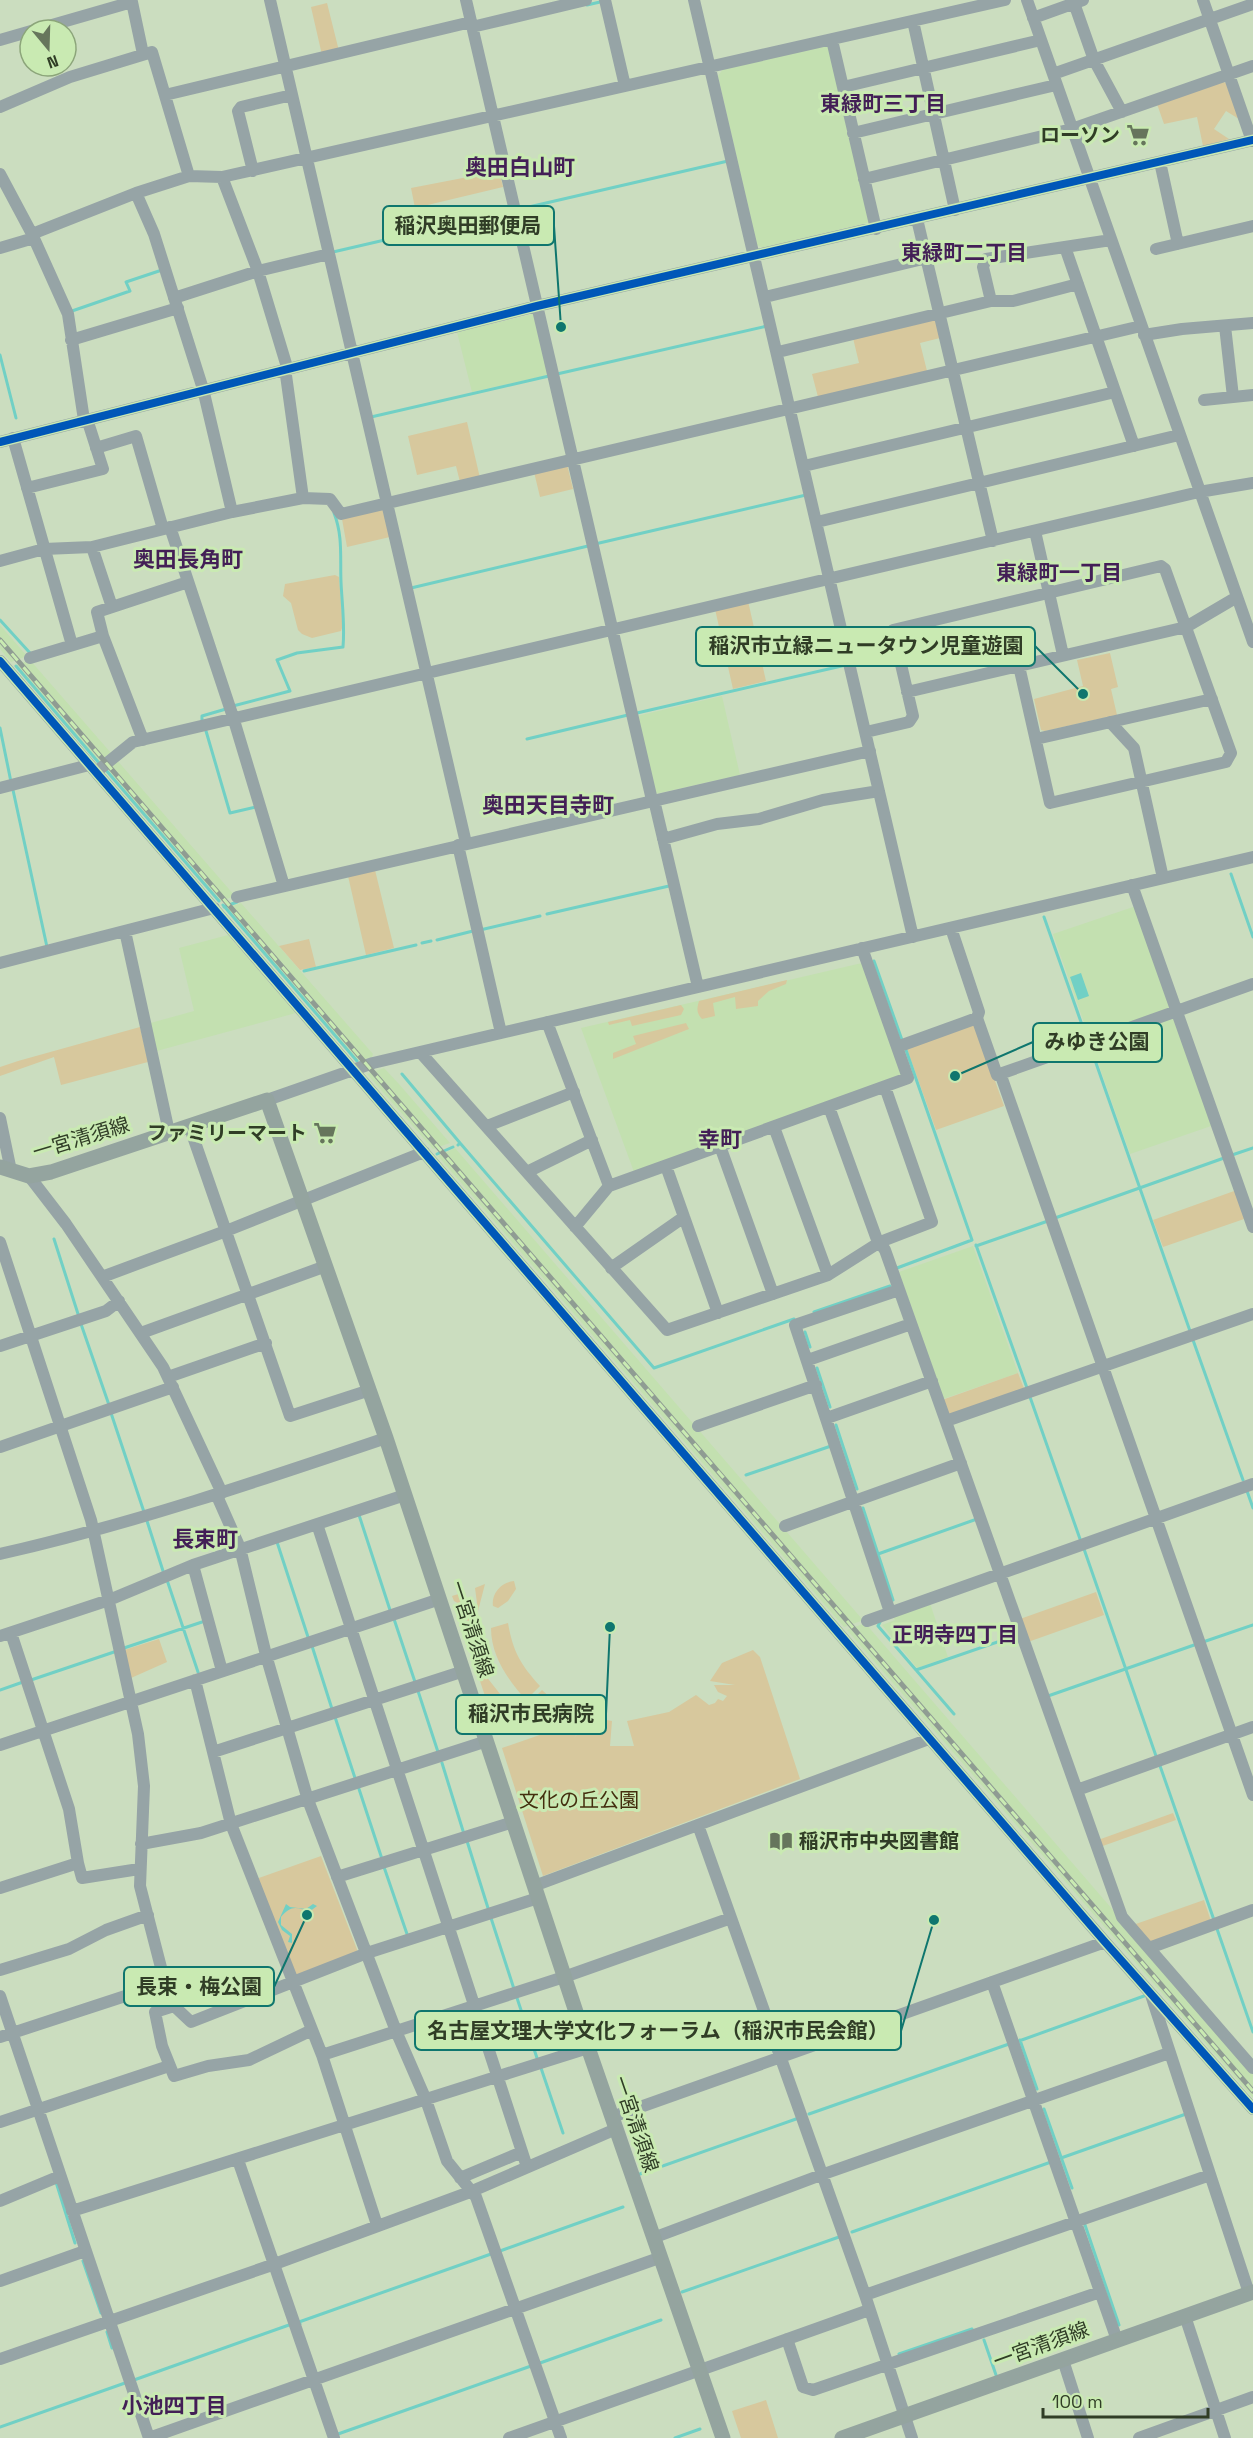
<svg xmlns="http://www.w3.org/2000/svg" width="1253" height="2438" viewBox="0 0 1253 2438" font-family="'Space Grotesk','Noto Sans JP',sans-serif">
<style>
.built{fill:#c3e0b0}
.green{fill:#d7c89d}
.water{fill:#71d0c5}
.lines{fill:none;stroke-linecap:round;stroke-linejoin:round}
.stream{stroke:#71d0c5;stroke-width:3}
.minor{stroke:#96a4a6;stroke-width:12}
.major{stroke:#94a49f;stroke-width:15}
.rail-casing{stroke:#8f9c93;stroke-width:5}
.rail{stroke:#c9eab2;stroke-width:3;stroke-dasharray:9;stroke-linecap:butt}
.cycleway-casing{stroke:#c9eab2;stroke-width:11}
.cycleway{stroke:#0057b8;stroke-width:8}
.labels{text-anchor:middle;dominant-baseline:central;stroke-width:6;stroke-linejoin:round;paint-order:stroke}
.poi-label{font-size:20px;font-weight:bold;fill:#303d26;stroke:#c9eab2;text-anchor:end}
.street-label{font-size:20px;fill:#303d26;stroke:#c9eab2}
.park-label{font-size:20px;fill:#442e0e;stroke:#c9eab2}
.neighbourhood-label{font-size:21px;font-weight:bold;fill:#431f56;stroke:#c9eab2}
.quarter-label{font-size:22px;font-weight:bold;fill:#431f56;stroke:#c9eab2}
.leader{fill:none;stroke:#0f766e;stroke-width:2}
.callout-dot{fill:#0f766e;stroke:#c9eab2;stroke-width:2}
.callout{fill:#c9eab2;stroke:#0f766e;stroke-width:2}
.callout-label{font-size:21px;text-anchor:middle;font-weight:bold;fill:#303d26}
</style>
<rect width="100%" height="100%" fill="#cbddbf"/>
<path class="built" d="M827 45 831 49 871 220 867 223 763 248 757 245 718 76 723 69Z
M533 314 548 375 472 392 457 332Z
M0 625 27 656 11 662 0 649Z
M30 660 111 753 100 762 16 665Z
M722 696 740 775 655 794 637 716Z
M116 759 235 896 221 901 105 768Z
M241 903 373 1054 372 1057 358 1061 226 908Z
M1136 906 1214 1125 1130 1154 1053 934Z
M228 935 296 1013 153 1052 147 1024 194 1011 179 948Z
M862 963 902 1076 634 1172 581 1028Z
M384 1068 399 1084 450 1143 433 1149 367 1074Z
M455 1148 862 1619 861 1621 844 1627 438 1156Z
M973 1246 1018 1373 943 1399 899 1272Z
M930 1603 948 1657 917 1668 882 1625 895 1620 893 1616Z
M865 1623 1253 2072V2098L847 1630Z"/>
<path class="green" d="M327 3 339 51 322 55 311 7Z
M1221 81 1226 83 1239 119 1226 111 1214 129 1229 139 1203 146 1197 117 1164 124 1157 104Z
M499 171 503 187 415 208 411 188Z
M932 319 936 322 940 338 920 343 927 371 818 397 812 374 859 363 853 338Z
M467 422 480 478 460 482 456 466 417 475 408 436Z
M567 464 573 489 540 497 534 472Z
M382 507 390 537 347 547 342 519Z
M335 575 339 577 343 625 341 631 312 638 302 634 298 630 291 603 283 596 285 584Z
M748 601 766 681 733 689 715 609Z
M1110 653 1118 687 1111 689 1117 715 1045 731 1041 730 1034 699 1083 686 1077 660Z
M375 870 394 948 366 955 348 876Z
M309 939 316 967 300 970 279 946Z
M787 980 786 984 769 991 758 1001V1006L736 1009 735 997 713 1003 715 1016 702 1019C696 1013 697 1008 699 1001Z
M681 1005 684 1009 681 1015 632 1026 630 1020 609 1025 608 1022Z
M974 1022 1004 1106 936 1130 906 1046Z
M686 1023 689 1029 613 1059V1053L636 1044 633 1036Z
M140 1027 148 1062 61 1085 54 1057 0 1076V1067L18 1061Z
M1237 1190 1247 1218 1163 1247 1153 1220Z
M1018 1373 1025 1391 948 1415 942 1400Z
M514 1581 516 1589 508 1601 498 1608 493 1606C491 1594 501 1582 514 1581Z
M485 1584 478 1611 475 1588Z
M465 1592 469 1612 477 1619 476 1624 466 1620 465 1607 454 1601 452 1596Z
M1096 1592 1104 1615 1028 1642 1020 1619Z
M460 1621 476 1627 482 1671 515 1713 512 1724 496 1729Z
M508 1623C513 1652 521 1665 540 1686L526 1700C508 1680 491 1656 491 1628Z
M159 1639 167 1662 131 1678 124 1650Z
M753 1650 760 1657 800 1779 543 1876 502 1748 554 1730 533 1717 529 1703 542 1690 553 1700 574 1711 562 1733 567 1735 580 1714 589 1717 574 1738 592 1717 612 1721 610 1746H634L627 1721 669 1712 696 1695 709 1705 715 1703 718 1699 723 1701 727 1696 718 1692 714 1685H735L710 1681 722 1663Z
M1173 1813 1176 1820 1100 1847 1098 1840Z
M321 1856 358 1952 295 1977 256 1879Z
M1204 1900 1211 1921 1149 1943 1133 1925Z
M766 2400 778 2438H741L732 2411Z"/>
<path class="water" d="M1081 973 1089 996 1078 1000 1070 977Z
M286 1904 290 1907 306 1909 313 1904 317 1906 309 1912C296 1906 290 1906 281 1917V1925L292 1934V1943L288 1942 290 1936 282 1930 278 1922Z"/>
<g class="lines">
<path class="stream" d="M587 5 600 2
M520 209 728 161
M333 252 510 211
M72 311 130 291 126 282 162 270
M0 355 16 418
M557 374 767 326
M371 417 549 376
M595 544 806 495
M411 588 588 546
M0 620 30 653
M16 666 99 763
M233 706 290 691 277 660 297 653 343 647C345 624 342 604 341 582 340 557 343 536 334 513
M637 713 846 665
M202 720V716L226 709
M0 728 11 782
M206 731 230 813 256 807
M527 739 628 715
M105 769 219 901
M13 790 47 947
M1231 874 1253 937
M223 905 357 1061
M224 907 237 902
M547 914 669 886
M1044 917 1087 1039
M480 930 540 916
M437 940 473 931
M422 943 431 941
M874 961 902 1040
M304 971 416 945
M1090 1046 1190 1331
M402 1074 460 1143 458 1145
M460 1143 654 1368 794 1319
M437 1154 453 1147
M1232 1155 1253 1148
M1055 1218 1224 1158
M54 1239 79 1317
M976 1245 1027 1388
M976 1246 1048 1221
M897 1268 972 1240 906 1050
M814 1312 890 1286
M81 1324 109 1405
M805 1332 810 1347
M1193 1340 1243 1480
M817 1368 830 1407
M1030 1397 1080 1539
M111 1413 144 1512
M836 1425 857 1489
M746 1475 831 1446
M1247 1491 1253 1508
M863 1508 893 1600
M359 1515 390 1610
M147 1521 164 1574
M277 1542 308 1637
M1084 1549 1156 1756
M878 1554 977 1519
M167 1580 198 1672
M394 1619 415 1682
M880 1622 878 1626 954 1714
M1203 1642 1253 1625
M312 1646 332 1709
M124 1648 202 1622
M916 1670 1018 1635
M31 1680 114 1652
M0 1690 23 1682
M418 1691 438 1752
M1048 1696 1197 1644
M335 1717 355 1778
M442 1763 464 1834
M1159 1763 1214 1920
M359 1789 382 1859
M467 1841 488 1908
M384 1867 407 1934
M491 1918 514 1989
M1216 1926 1253 2032
M517 1998 537 2058
M1020 2040 1037 2089
M1019 2041 1144 1996
M541 2068 563 2133
M1044 2109 1072 2188
M809 2114 1009 2044
M1061 2158 1186 2114
M640 2174 796 2119
M56 2182 75 2243
M1084 2222 1119 2325
M852 2232 1051 2162
M500 2251 623 2207
M83 2261 101 2313
M682 2292 839 2237
M300 2324 299 2322 491 2254
M107 2332 112 2348
M984 2340 996 2375
M899 2354 972 2329
M540 2363 661 2320
M134 2380 289 2325
M0 2427 125 2383
M338 2434 531 2366
M675 2438 700 2429"/>
<path class="minor" d="M270 0 466 843
M466 0 652 800
M605 0 625 86
M694 0 913 937
M1027 0 1253 642
M1203 0 1252 141
M1074 3 1094 60 1122 112
M1033 18 1083 0
M913 21 955 210
M472 27 586 0
M0 40 132 2 143 54
M832 40 876 229
M1053 74 1253 4
M843 87 1041 40
M165 95 471 22
M0 107 70 77 152 52 189 176
M853 133 1056 85
M1160 162 1178 244
M253 171 238 111 241 107 292 95
M0 174 32 234 68 314 84 420
M222 177 258 271 287 367
M864 179 1072 129 1253 66
M136 193 154 234 203 389 232 512
M917 219 993 541
M32 234 136 193 189 176 222 177 1005 0
M1065 247 1134 446
M0 248 34 238
M1156 249 1253 226
M765 297 927 258
M174 298 258 271 329 254
M991 301 983 267 986 259 1111 240
M1225 326 1233 397
M1144 335 1182 329 1253 323
M71 340 178 308
M778 352 991 301H1013L1078 284
M285 368 303 498
M1204 400 1253 395
M13 438 72 645
M0 442 537 306 1253 140
M96 448 136 436 163 529
M804 466 1115 392
M27 488 103 469 87 419
M817 522 1179 435
M170 527 233 717 284 886
M1035 531 1063 655
M92 547 112 607
M0 561 44 549 92 547 232 512 303 498 330 499 341 514 1141 326
M103 636 97 612 188 582
M30 658 103 636 143 740
M0 661 1105 1942 1253 2109
M907 692 1186 627 1237 597
M1110 722 1134 748 1163 878
M866 732 909 722 913 716 893 630 1161 566 1165 569 1231 753 1226 762 1050 803 1019 666
M1036 739 1212 699
M96 772 133 742 1199 492 1253 483
M0 788 89 765
M654 800 698 987
M663 839 717 824 759 819 823 800 879 791
M458 845 501 1033
M1132 885 1253 1227
M237 897 870 751
M951 928 979 1012 977 1018 997 1075 1253 984
M125 931 169 1132
M0 963 214 908
M547 1022 609 1186 908 1078 862 948
M897 1047 977 1018
M420 1052 667 1330 828 1275 880 1242 932 1222 885 1087
M1000 1073 1253 1795
M267 1100 373 1063 1253 857
M829 1107 876 1237 885 1250 1122 1917 1253 2068
M0 1118 11 1171
M189 1125 290 1416 370 1390
M487 1126 574 1092
M774 1127 828 1275
M720 1146 773 1294
M666 1166 718 1313
M527 1172 592 1140
M29 1176 66 1224 163 1367 222 1493
M575 1227 609 1186
M0 1242 91 1520 138 1734 144 1786 140 1886 165 1983 174 2006 191 2022 367 1953 538 1898
M611 1268 684 1217
M102 1277 226 1231 424 1152
M141 1333 326 1266
M0 1346 106 1311 119 1301
M808 1360 911 1324
M168 1377 266 1343
M827 1418 932 1381
M946 1421 1253 1314
M698 1426 816 1385
M0 1447 173 1387
M217 1496 240 1548 266 1655 308 1800 396 2031 426 2100 447 2161 476 2197 561 2438
M317 1524 527 2167
M785 1526 961 1463
M0 1554C132 1524 259 1481 386 1438
M193 1565 222 1671
M890 1612 795 1325 899 1290
M867 1621 1253 1484
M11 1633 69 1809 78 1863
M0 1636 109 1600 193 1565 405 1495
M195 1680 231 1824 322 2055 377 2225
M0 1745 440 1599
M213 1752 464 1671
M1077 1790 1253 1727
M698 1825 865 2295 912 2438
M141 1844 201 1833 487 1741
M337 1877 513 1822
M534 1886 929 1739
M0 1888 78 1863 82 1878 139 1869
M1149 1948 1253 1910
M0 1970 69 1949 106 1930 148 1915
M992 1982 1117 2340
M1151 1995 1249 2293
M0 1996 149 2438
M174 2006 155 2012 162 2046 174 2076 208 2066 249 2060 312 2030
M0 2037 165 1983
M322 2055 564 1977 731 1918
M612 2117 1105 1942
M0 2122 169 2066
M238 2160 334 2438
M460 2178 522 2152
M0 2201 60 2176
M72 2211 588 2048
M653 2238 821 2175 1169 2053
M0 2281 85 2251
M865 2295 1210 2175
M1185 2316 1225 2438
M787 2339 803 2387 813 2390 1100 2292
M0 2359 272 2265 470 2192 616 2129
M1063 2360 1088 2438
M149 2438 659 2258
M509 2438 869 2310
M1139 2438 1253 2397"/>
<path class="major" d="M0 1167 29 1176 51 1172 267 1100 386 1438 584 2036 723 2438
M842 2438 1253 2292"/>
<g class="rail-casing">
<path id="rail" d="M0 640 1253 2091"/>
</g>
<use href="#rail" class="rail"/>
<g class="cycleway-casing">
<path id="cycleway" d="M0 442 537 306 1253 140
M0 661 1105 1942 1253 2109"/>
</g>
<use href="#cycleway" class="cycleway"/>
</g>
<defs>
<g id="supermarket-bare" transform="scale(1.8)"><path d="M-6-5.5h2.5l.6 2H6L4.5 2H-2.5L-4.4-4H-6ZM-1.5 3.2a1.3 1.3 0 1 0 .1 0ZM3 3.2a1.3 1.3 0 1 0 .1 0Z" fill="#66755c" stroke="#c9eab2" stroke-width="2.5" paint-order="stroke"/></g>
<g id="library-bare" transform="scale(1.8)"><path d="M-6-4Q-3-5.5-.7-3.5V5Q-3 3-6 4ZM6-4Q3-5.5 .7-3.5V5Q3 3 6 4Z" fill="#66755c" stroke="#c9eab2" stroke-width="2.5" paint-order="stroke"/></g>
</defs>
<g fill-rule="evenodd">
<use href="#supermarket-bare" x="1138" y="135"/>
<use href="#supermarket-bare" x="325" y="1133"/>
<use href="#library-bare" x="781" y="1841"/>
</g>
<g class="labels">
<g class="poi-label">
<text x="1120" y="135">ローソン</text>
<text x="307" y="1133">ファミリーマート</text>
<text x="799" y="1841" text-anchor="start">稲沢市中央図書館</text>
</g>
<g class="street-label">
<text transform="translate(81 1138) rotate(-17)">一宮清須線</text>
<text transform="translate(472 1629) rotate(72)">一宮清須線</text>
<text transform="translate(636 2124) rotate(71)">一宮清須線</text>
<text transform="translate(1041 2345) rotate(-20)">一宮清須線</text>
</g>
<g class="park-label">
<text x="579" y="1800">文化の丘公園</text>
</g>
<g class="neighbourhood-label">
<text x="883" y="103">東緑町三丁目</text>
<text x="964" y="252">東緑町二丁目</text>
<text x="1059" y="572">東緑町一丁目</text>
<text x="955" y="1634">正明寺四丁目</text>
<text x="174" y="2405">小池四丁目</text>
</g>
<g class="quarter-label">
<text x="520" y="167">奥田白山町</text>
<text x="188" y="559">奥田長角町</text>
<text x="548" y="805">奥田天目寺町</text>
<text x="720" y="1139">幸町</text>
<text x="205" y="1539">長束町</text>
</g>
</g>
<path class="leader" d="M561 327L554 226M1083 694L1035 646M955 1076L1033 1042M610 1627L606 1714M307 1915L274 1987M934 1920L901 2031"/>
<g class="callout-dot">
<circle cx="561" cy="327" r="6"/>
<circle cx="1083" cy="694" r="6"/>
<circle cx="955" cy="1076" r="6"/>
<circle cx="610" cy="1627" r="6"/>
<circle cx="307" cy="1915" r="6"/>
<circle cx="934" cy="1920" r="6"/>
</g>
<g class="callout">
<rect x="383" y="206" width="171" height="39" rx="6"/>
<rect x="696" y="627" width="339" height="39" rx="6"/>
<rect x="1033" y="1023" width="129" height="39" rx="6"/>
<rect x="456" y="1695" width="150" height="39" rx="6"/>
<rect x="124" y="1967" width="150" height="39" rx="6"/>
<rect x="415" y="2011" width="486" height="39" rx="6"/>
</g>
<g class="callout-label">
<text x="468" y="233">稲沢奥田郵便局</text>
<text x="866" y="653">稲沢市立緑ニュータウン児童遊園</text>
<text x="1097" y="1049">みゆき公園</text>
<text x="531" y="1721">稲沢市民病院</text>
<text x="199" y="1994">長束・梅公園</text>
<text x="658" y="2038">名古屋文理大学文化フォーラム（稲沢市民会館）</text>
</g>
<g transform="translate(48 48) rotate(161)"><circle r="28" fill="#c9eab2" stroke="#8ca57a" stroke-width="1.5"/>
<path d="M0-4.5L10 22L0 15L-10 22Z" fill="#66755c"/>
<text y="-9" font-size="16" font-weight="bold" text-anchor="middle" fill="#303d26">N</text>
</g>
<path d="M1043 2408v9h165v-9" fill="none" stroke="#303d26" stroke-width="3"/>
<text x="1052" y="2408" font-size="18" fill="#303d26" stroke="#c9eab2" stroke-width="4.5" paint-order="stroke">100 m</text>
</svg>
